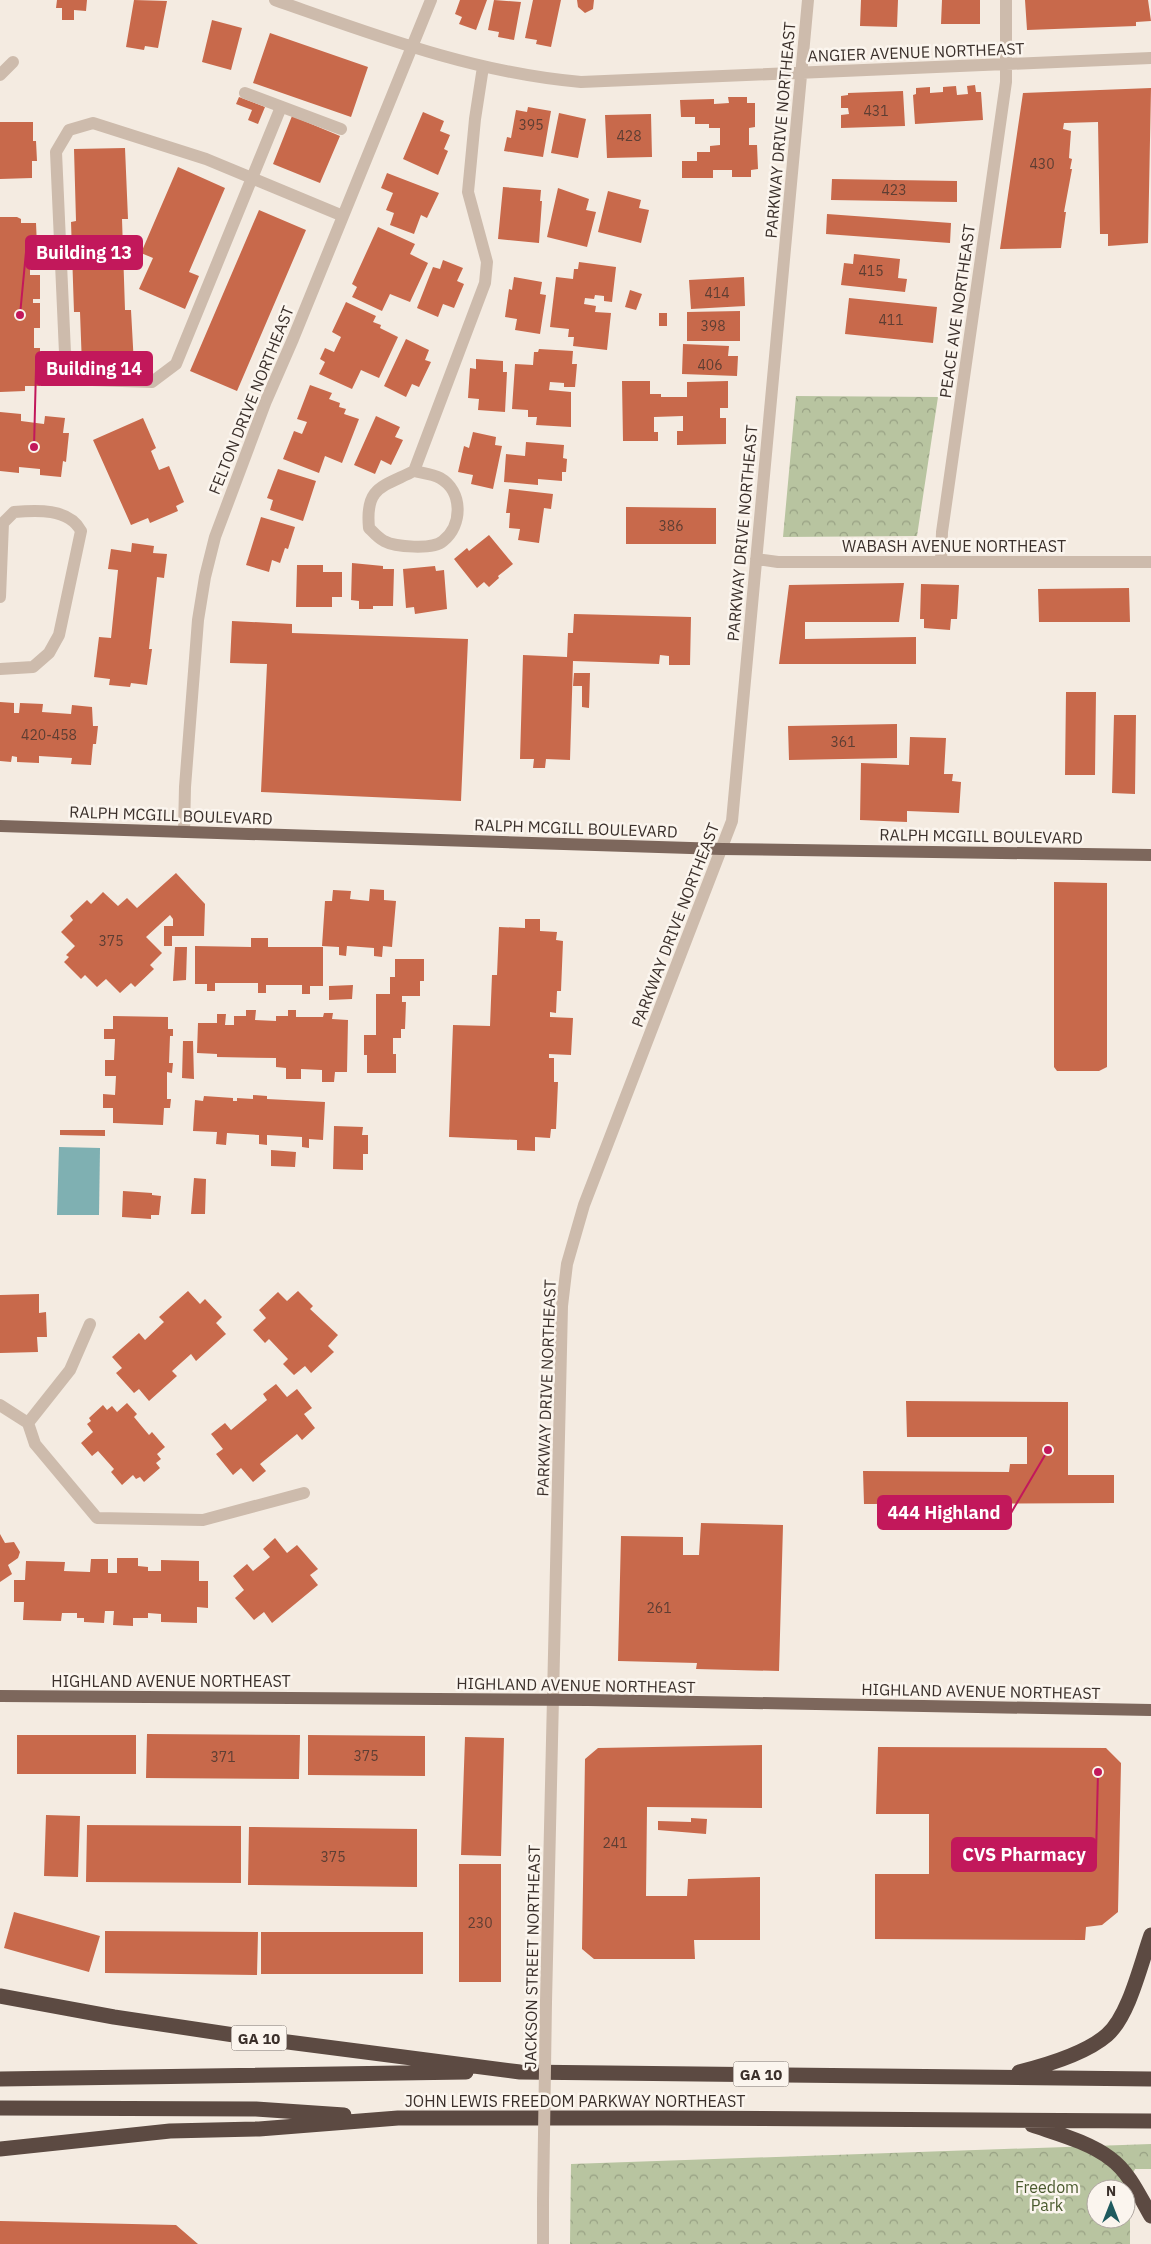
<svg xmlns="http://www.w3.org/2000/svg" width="1151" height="2244" viewBox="0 0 1151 2244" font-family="'IBM Plex Sans',sans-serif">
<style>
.park{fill:url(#park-crowns);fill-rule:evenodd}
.water{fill:#7fb0b2}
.building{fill:#c8694b}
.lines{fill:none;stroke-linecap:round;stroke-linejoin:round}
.minor{stroke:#cdbbac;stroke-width:12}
.major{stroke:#7d675c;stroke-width:12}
.highway{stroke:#5c4a42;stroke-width:15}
.minor-bridge{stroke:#cdbbac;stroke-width:12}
.labels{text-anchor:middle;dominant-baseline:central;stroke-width:5;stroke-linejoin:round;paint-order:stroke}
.number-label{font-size:14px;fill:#5e3e33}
.shield{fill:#fbf5ee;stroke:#756b66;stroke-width:1}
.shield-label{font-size:15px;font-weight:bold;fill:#3b302b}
.street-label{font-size:16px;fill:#3b302b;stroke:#fbf5ee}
.park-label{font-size:16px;fill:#4a5a2e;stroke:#fbf5ee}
.leader{fill:none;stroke:#c2185b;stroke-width:2}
.callout-dot{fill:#c2185b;stroke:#fbf5ee;stroke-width:2}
.callout{fill:#c2185b;stroke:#c2185b;stroke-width:2}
.callout-label{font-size:18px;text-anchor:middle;font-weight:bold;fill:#fff}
</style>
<defs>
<pattern id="park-crowns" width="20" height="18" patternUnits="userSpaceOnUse" patternTransform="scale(1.25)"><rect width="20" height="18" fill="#b8c4a0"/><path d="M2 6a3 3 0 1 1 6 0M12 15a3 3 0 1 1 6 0" fill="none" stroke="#97a083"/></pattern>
</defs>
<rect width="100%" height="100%" fill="#f4ebe1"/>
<path class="park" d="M796 396 938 397 917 536 783 537Z
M1151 2144V2169H1135L1127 2185 1130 2184V2244H570L571 2164ZM1096 2189H1126V2219H1096Z"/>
<path class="water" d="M59 1147 100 1148 99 1215H57Z"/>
<path class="building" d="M57 0H87L86 11 74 10V20H62V8H56Z
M134 0 167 1 158 48 145 46 144 50 126 47Z
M460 0H487L476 30 459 24 462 17 455 14Z
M494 0 521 2 514 40 498 37 499 32 488 30Z
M533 0H561L551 47 536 44 537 40 525 38Z
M577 0H594L593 9 585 13 578 7Z
M861 0H898L897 27 860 26Z
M942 0H980V24H941Z
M1025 0H1148L1151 21 1136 22V26L1027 30Z
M212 20 242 28 231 70 202 62Z
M270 33 368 67 351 117 253 83Z
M975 85 976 92H981L983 120 915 124 913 95 916 94V88L930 87V93L943 92V87L956 86 957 95 968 94 967 86Z
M1151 88 1148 243 1108 246V234H1100L1098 122 1064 123 1063 129 1071 131 1069 158 1072 159 1070 169H1072L1064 212H1066L1061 248 1000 249 1023 93Z
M903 91 905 126 841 128V115L849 114 848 108H841V96L848 95V93Z
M239 97 265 107 258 124 248 120 252 110 236 104Z
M728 97H747V103H755V127L749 128V145H757L758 169 751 170V177H732V170H713V178H682V161H697V152H710V146L720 145V128H709V124H695V117H681L680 100 714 99V104L729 103Z
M528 107 551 111 543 157 504 151 507 137 511 138 516 110 527 112Z
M423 112 444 121 440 131 450 135 444 149 448 151 438 175 403 159Z
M559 113 586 119 578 158 551 153Z
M651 114 652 157 607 158 605 115Z
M292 116 340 136 320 183 273 164Z
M0 122H33V141H36L37 161H32V178L0 179Z
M125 148 128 219H122L125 310H131L134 365 82 366 80 312H74L71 222 76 221 74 149Z
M178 167 225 188 189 272 199 276 185 309 139 289 153 258 141 253Z
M387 173 439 193 427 218 421 215 414 234 390 225 394 213 386 210 393 193 381 188Z
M832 179 957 181V202L831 200Z
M503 187 541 190 540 201H542L539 243 498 239Z
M558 188 589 199 586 210 596 212 587 247 547 237Z
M608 191 641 200 639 208 649 210 641 243 598 232Z
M259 210 306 230 237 391 190 371Z
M827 214 951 223 950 243 826 234Z
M0 217H17L21 219V223H36L37 246H30V275H40V299H33V303H40V328H34V348H40V386H25V391L0 392Z
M378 227 415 244 410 254 428 263 410 302 390 294 382 311 352 297 357 287 352 284Z
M854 254 900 259 898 278 907 279 905 292 841 285 844 263 853 264Z
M443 260 463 268 457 281 464 284 454 308 443 304 438 317 417 308 433 267 440 269Z
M579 262 616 267 612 302 604 301V296L595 295 594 299 585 298 584 304 596 306 595 312 611 313 607 350 573 346 574 337H568L569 329 550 327 556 277 573 279 574 269H578Z
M514 277 542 282 540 294 546 295 540 334 515 330 517 319 505 317 509 289 512 290Z
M744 277 745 306 691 309 689 280Z
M630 290 642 294 636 310 625 307Z
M849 298 937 307 933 343 845 334Z
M346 302 376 316 373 322 381 325 380 328 398 337 379 378 361 370 352 389 319 374 325 362 320 359 325 348 334 352 341 337 332 332Z
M740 311V341H687V312Z
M659 313H667V326H659Z
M406 339 429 350 425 360 431 362 419 387 412 384 406 397 384 386Z
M683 344 729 346 728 356H738L737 376 682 374Z
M539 349 573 351 572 364H577L575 387H564V383L550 382 549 390 571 392V427L536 425 537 417H528V410L512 409 515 364 533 365 534 352H538Z
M476 359 503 361V372H507L505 412 478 410 479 399 468 398 470 368 476 369Z
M622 381H650V394H661V397H687V382L728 381V408H720V418H726V444L677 445V431H683V416L654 417V432H658V441H623Z
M310 385 332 393 329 399 340 403 339 407 346 409 344 414 359 419 342 463 325 456 319 473 283 459 294 431 302 434 307 422 297 419Z
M0 412 21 414V421L44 424 45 416 65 418 63 433H69L66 462 63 461 61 477 40 475V469L19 467V473L0 471Z
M376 416 400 427 395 437 403 440 391 465 381 460 375 474 354 465Z
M143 418 156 448 151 451 159 470 169 466 184 502 176 506 178 511 150 523 148 518 131 525 93 440Z
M473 432 496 437 495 445 502 446 493 489 471 484 473 475 458 472 464 446 469 448Z
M526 442 564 445 563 458 567 459 566 472H562V481L538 479V485L504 482 506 454 525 456Z
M278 469 316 481 303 521 270 510 273 500 267 498Z
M509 489 553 494 551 509 544 508 539 543 518 540 520 529 509 528 510 513H506Z
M626 507 716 508V544H626Z
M261 517 295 527 288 549 285 548 280 563 272 560 269 572 246 565Z
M489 535 513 564 498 576 499 578 489 587 484 582 477 588 454 559 467 548 469 551Z
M132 543 154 546 153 553 167 554 164 578 157 577 149 649H152L147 685 131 683 130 687 109 685 110 679 94 677 99 637 111 638 118 570 108 569 111 549 131 552Z
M352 563 383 566V569H394L393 606H373V609H359V601L351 600Z
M297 565H323V572H342V597H332V607H296Z
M435 566 436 571 444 570 447 609 415 614 414 607 406 608 403 569Z
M904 583 899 622H805V639L916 637V664H779L789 585Z
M921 584 959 585 957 619H951L950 630 924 628V619H920Z
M1129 588 1130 622H1039L1038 589Z
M574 614 691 617 690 665H669V656L660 655 659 664 573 661 570 760 546 759 545 768H533L534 759H520L523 655 567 657 568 633H573Z
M232 621 292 624V633L468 639 461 801 261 792 267 664 230 663Z
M574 673H590L589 708 582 707V686H573Z
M1066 692H1096L1095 775H1065Z
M0 702 14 703V713H19L20 703 43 704 42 712 71 714 72 705 92 707 93 726H98L96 744H93L91 765 71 764 72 758 39 756V763L17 762V757L12 756 11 762 0 761Z
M1114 715H1136L1135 794 1112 793Z
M897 724V758L789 760 788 726Z
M910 737 946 738 944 774H953L952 781 961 782 959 813 907 811V822L860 820 861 763 909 765Z
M176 873 205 904 204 936H172V946H164V926H173V919L170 915 146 937 162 953 150 965 154 969 135 987 131 983 120 993 106 979 97 987 85 975 81 979 64 962 69 957 66 955 75 946 61 932 73 920 70 916 87 900 91 904 103 892 118 906 127 898 137 908Z
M1054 882 1107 883V1067L1099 1071H1057L1054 1067Z
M370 889 384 890V900L396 901 392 947 383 946 382 957 374 956V948L347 946 346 956 339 955V947L322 946 325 901H332L333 890 351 891 350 899 369 901Z
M525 919H540V931L557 932 556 940 563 941 561 991H557L556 1013 550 1012V1017L573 1018 571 1055 549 1054V1058H554V1082H558L556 1129H551L550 1138 535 1137V1151L517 1150V1140L449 1137 453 1025 490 1026 492 975H497L499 927 525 928Z
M251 938H268V947H323V986H310V994H302V985H266V993H258V983H215V991H207V984H195V946L251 947Z
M175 947H187L186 980 173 981Z
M395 959H424V981H420V996H402V1002H406L405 1029H401V1038H393V1054H396V1073H367V1055H364V1035H376V994H390V977H395Z
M353 985 352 999 329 1000V986Z
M246 1010H256L255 1020 276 1021V1016H288V1010H296V1017H323L324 1013H333L332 1019 348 1020 347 1072H335L334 1082H322V1070L301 1069V1079H286V1068L276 1067V1058L217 1057V1054L197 1053 198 1023H217V1014H226L225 1025H234V1016H246Z
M113 1016 168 1017V1029H173V1036H170L169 1063H173L172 1073 167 1072V1099H171L170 1108H164L163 1125 113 1123V1108H103V1094L115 1095 116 1076H105V1060H114L115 1039H104V1029H113Z
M183 1041H193L194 1079 182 1078Z
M253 1095 267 1096V1099L325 1102 323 1140 309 1139V1148L302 1147V1137L267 1135V1145L259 1144V1135L227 1133 226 1145 216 1144 217 1132 193 1131 195 1100 203 1101 204 1096 233 1098V1101H237V1098L253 1099Z
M334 1126 363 1127 362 1135H368V1154H363V1170L333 1169Z
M60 1130H105V1136L60 1135Z
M271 1150 296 1152 295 1167 271 1166Z
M194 1178 206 1179 205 1214H191Z
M123 1191 152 1193V1195L161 1196 159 1215H151V1219L122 1217Z
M188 1291 200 1304 205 1299 222 1317 216 1323 226 1334 196 1361 191 1354 172 1371 177 1376 149 1401 139 1389 134 1393 116 1373 122 1368 112 1357 139 1333 145 1340 164 1322 159 1317Z
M298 1291 313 1306 310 1309 338 1335 328 1346 334 1352 311 1373 305 1366 294 1375 283 1364 288 1359 269 1339 265 1343 253 1330 266 1318 259 1310 278 1292 287 1301Z
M39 1294V1313L46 1312 47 1337H37L38 1352 0 1353V1295Z
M276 1384 287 1397 297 1389 312 1408 304 1414 315 1428 302 1440 297 1434 260 1464 266 1471 253 1482 241 1468 233 1475 216 1454 223 1449 211 1434 225 1423 231 1430 267 1400 263 1394Z
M906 1401 1068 1402V1475H1114V1503L864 1504 863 1471 1009 1472 1010 1464H1027V1437H907Z
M127 1403 137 1414 134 1417 149 1435 152 1432 165 1447 157 1454 161 1459 156 1463 160 1468 144 1482 140 1477 136 1479 133 1475 122 1485 111 1472 114 1469 98 1451 92 1456 81 1443 93 1432 87 1424 91 1421 89 1418 103 1405 107 1410 112 1406 117 1412Z
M701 1523 783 1525 779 1671 696 1669 697 1663 618 1661 621 1536 683 1537V1555H699Z
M0 1534 5 1543 14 1542 20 1552 18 1558 8 1565 12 1574 0 1582Z
M275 1538 287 1553 297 1545 318 1569 310 1575 318 1585 272 1623 264 1612 254 1620 235 1598 244 1590 233 1576 247 1564 253 1571 270 1557 263 1549Z
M117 1558H138V1566L148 1567V1571H161V1560L199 1561V1581H208V1608L197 1607V1623L161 1622V1614L148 1613V1618H133V1626L113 1625 114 1611H105L104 1623 84 1622V1618H77V1613H62L61 1621 23 1620 24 1602H14V1580H25L26 1561 65 1562 64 1571 90 1572 91 1559H108V1573H117Z
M147 1734 300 1735 299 1779 146 1778Z
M17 1735H136V1774H17Z
M308 1735 425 1736V1776L308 1775Z
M465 1737 504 1738 501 1856 461 1855Z
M762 1745V1808L647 1807 646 1896H687L688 1879 760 1877V1940H694L695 1959H594L582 1949 585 1759 598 1748Z
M878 1747 1106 1748 1121 1763 1118 1912 1102 1925 1086 1927 1085 1940 875 1939V1874H929V1814H876Z
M46 1815 80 1816 78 1877 44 1876Z
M691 1818 707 1819 706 1834 658 1830V1821L691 1822Z
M87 1825 241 1826V1883L86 1882Z
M249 1827 417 1829V1887L248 1885Z
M459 1864H501V1982H459Z
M14 1912 100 1936 89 1972 4 1948Z
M105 1931 258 1932 257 1975 105 1973Z
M261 1932H423V1974H261Z
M0 2221 176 2225 198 2244H0Z"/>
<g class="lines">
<path class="minor" d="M275 0C375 35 474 73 581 82L1151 58
M0 75 13 62
M245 93 341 129
M281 107 176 364 152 382 92 380 65 353 56 152 69 130 93 123 206 159 343 216
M414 471C422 473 433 474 440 478 463 491 463 525 443 541 433 550 395 547 384 541 378 538 373 532 369 528 365 487 382 487 414 471L485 283 487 262 468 192 475 119 483 67
M756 559 778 562H1151
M941 562 942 532 1006 82V0
M0 597 3 523 14 512C36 510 69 508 81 531L59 635 49 653 33 667 0 669
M184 832 185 787 198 620 205 577 215 537 266 401 293 339 431 0
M0 1405 28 1423 70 1370 90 1324
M28 1423 35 1444 97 1518 203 1520 304 1493
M546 2002 562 1306 567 1264 584 1205 732 821 808 0
M543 2200V2244"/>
<path class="major" d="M0 826 722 849 1151 855
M0 1696 588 1700 1151 1710"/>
<path class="highway" d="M0 1996 114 2017 234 2035 520 2072 1151 2079
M1019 2072C1047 2065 1085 2054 1107 2035 1129 2016 1141 1963 1151 1935
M0 2079 466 2072
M0 2108 256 2109 344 2115
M1032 2125C1058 2134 1089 2142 1111 2159 1129 2172 1140 2197 1151 2216
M0 2149 170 2131 259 2129 398 2118H665L1151 2121"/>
<path class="minor-bridge" d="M543 2200 546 2002"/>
</g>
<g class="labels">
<g class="number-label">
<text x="876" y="111">431</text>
<text x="531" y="125">395</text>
<text x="629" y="136">428</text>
<text x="1042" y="164">430</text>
<text x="894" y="190">423</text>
<text x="871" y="271">415</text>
<text x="717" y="293">414</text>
<text x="891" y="320">411</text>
<text x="713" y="326">398</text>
<text x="710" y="365">406</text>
<text x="671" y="526">386</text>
<text x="49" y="735">420-458</text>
<text x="843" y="742">361</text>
<text x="111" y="941">375</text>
<text x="659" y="1608">261</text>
<text x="366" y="1756">375</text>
<text x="223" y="1757">371</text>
<text x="615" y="1843">241</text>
<text x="333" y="1857">375</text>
<text x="480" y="1923">230</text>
</g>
<g class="shield">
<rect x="231.5" y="2025.5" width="55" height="25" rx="4"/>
<rect x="733.5" y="2061.5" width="55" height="25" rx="4"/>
</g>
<g class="shield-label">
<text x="259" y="2038">GA 10</text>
<text x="761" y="2074">GA 10</text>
</g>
<g class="street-label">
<text transform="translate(916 52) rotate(-2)">ANGIER AVENUE NORTHEAST</text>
<text transform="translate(780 130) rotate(-85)">PARKWAY DRIVE NORTHEAST</text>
<text transform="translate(957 311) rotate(-82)">PEACE AVE NORTHEAST</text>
<text transform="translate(251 400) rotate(-68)">FELTON DRIVE NORTHEAST</text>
<text transform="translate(742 533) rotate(-85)">PARKWAY DRIVE NORTHEAST</text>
<text x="954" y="546">WABASH AVENUE NORTHEAST</text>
<text transform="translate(171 815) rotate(2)">RALPH MCGILL BOULEVARD</text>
<text transform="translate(576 828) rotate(2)">RALPH MCGILL BOULEVARD</text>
<text transform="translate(981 836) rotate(1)">RALPH MCGILL BOULEVARD</text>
<text transform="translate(675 925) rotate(-69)">PARKWAY DRIVE NORTHEAST</text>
<text transform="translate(546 1388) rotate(-88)">PARKWAY DRIVE NORTHEAST</text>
<text x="171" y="1681">HIGHLAND AVENUE NORTHEAST</text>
<text transform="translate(576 1685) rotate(1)">HIGHLAND AVENUE NORTHEAST</text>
<text transform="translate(981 1691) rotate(1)">HIGHLAND AVENUE NORTHEAST</text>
<text transform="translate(532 1957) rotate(-89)">JACKSON STREET NORTHEAST</text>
<text x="575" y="2101">JOHN LEWIS FREEDOM PARKWAY NORTHEAST</text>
</g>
<g class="park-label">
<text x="1047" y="2187">Freedom<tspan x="1047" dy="18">Park</tspan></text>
</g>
</g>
<path class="leader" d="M20 315L26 252M34 447L36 369M1048 1450L1011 1513M1098 1772L1096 1855"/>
<g class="callout-dot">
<circle cx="20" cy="315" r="5"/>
<circle cx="34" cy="447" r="5"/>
<circle cx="1048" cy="1450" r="5"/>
<circle cx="1098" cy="1772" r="5"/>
</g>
<g class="callout">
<rect x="26" y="236" width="116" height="33" rx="5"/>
<rect x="36" y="352" width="116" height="33" rx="5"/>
<rect x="878" y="1496" width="133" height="33" rx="5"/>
<rect x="952" y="1838" width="144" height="33" rx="5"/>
</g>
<g class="callout-label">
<text x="84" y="259">Building 13</text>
<text x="94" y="375">Building 14</text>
<text x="944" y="1519">444 Highland</text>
<text x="1024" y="1861">CVS Pharmacy</text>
</g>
<g transform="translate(1111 2204)"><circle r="24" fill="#fbf5ee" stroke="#aea6a0"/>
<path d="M0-4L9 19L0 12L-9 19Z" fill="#1f5a5e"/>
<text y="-8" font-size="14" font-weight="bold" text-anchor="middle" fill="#3b302b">N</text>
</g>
</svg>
